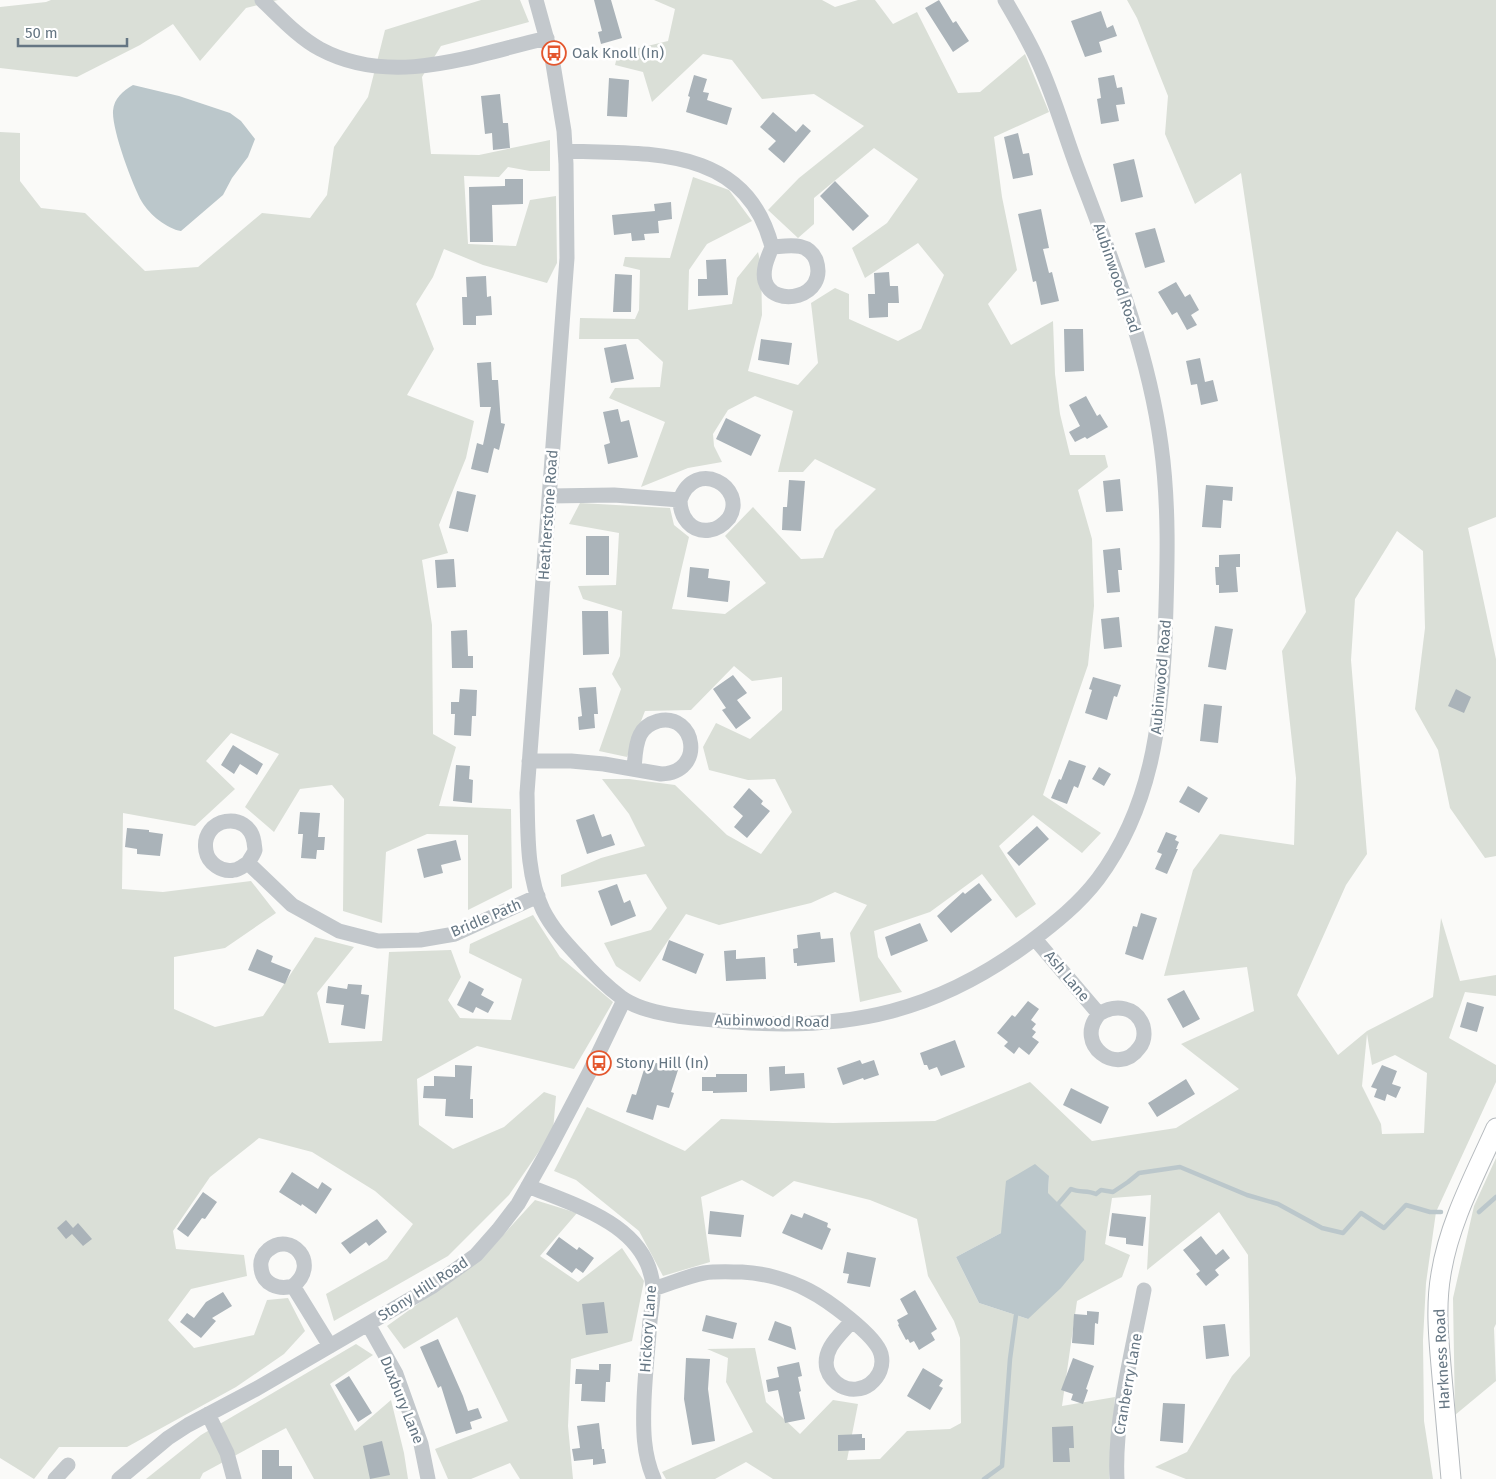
<svg xmlns="http://www.w3.org/2000/svg" width="1496" height="1479" viewBox="0 0 1496 1479" font-family="'Fira Sans',sans-serif">
<style>
.green{fill:#dadfd7;fill-rule:evenodd}
.water{fill:#bbc7cb}
.lines{fill:none;stroke-linecap:round;stroke-linejoin:round}
.stream{stroke:#bbc7cb;stroke-width:4.5}
.building{fill:#aab3b9}
.major-casing{stroke:#b5babe;stroke-width:21}
.minor{stroke:#c3c8cc;stroke-width:15}
.major{stroke:#fff;stroke-width:19}
.labels{text-anchor:middle;dominant-baseline:central;stroke-width:5;stroke-linejoin:round;paint-order:stroke}
.poi-label{font-size:15px;fill:#657683;stroke:#fff;text-anchor:start}
.street-label{font-size:15px;fill:#657683;stroke:#fff}
</style>
<rect width="100%" height="100%" fill="#fafaf8"/>
<path class="green" d="M51 0H278L246 8 200 61 173 24 140 45 77 77 0 68V7L46 2Z
M481 0H520L529 22 441 46 422 77 431 154 479 155 550 140V171H530L508 167 499 177 464 176 468 244 516 246 530 200 556 196 557 263 547 283 483 265 444 249 433 277 416 304 434 349 407 395 474 421 466 458 439 525 448 553 422 560 432 625 433 734 456 747 439 806 511 809 512 888 468 910V835L427 834 386 852 382 923 343 911 344 799 332 785 300 789 274 832 245 807 279 754 231 733 206 761 235 789 195 826 123 813 122 889 163 892 251 881 276 913 225 948 174 957V1009L215 1027 263 1016 315 937 354 947 317 993 329 1043 382 1041 389 952 451 950 461 977 448 1000 460 1018 511 1020 522 979 469 953 470 944 533 915 560 957 613 1002 574 1069 477 1046 417 1079 419 1125 453 1149 504 1127 544 1092 556 1096 553 1131 509 1195 448 1256 334 1321 326 1294 387 1259 413 1224 375 1191 312 1152 259 1138 210 1177 173 1231 176 1249 244 1255 247 1276 191 1289 168 1320 194 1348 254 1335 267 1300 288 1298 305 1331 284 1354 236 1387 127 1447H59L34 1479 0 1458V132L20 133V181L41 208 85 213 145 271 198 267 262 213 310 218 327 195 334 147 368 97 385 30Z
M654 0H822L835 7 858 0H875L893 24 917 12 958 93 980 92 1025 54 1049 112 994 137 1002 197 1017 270 988 304 1011 345 1053 321 1055 374 1060 414 1070 455H1105L1108 467 1078 490 1092 539 1094 606 1088 665 1043 795 1101 833 1082 853 1033 815 999 846 1036 904 1016 918 982 874 930 912 874 931 878 957 902 992 860 1002 850 933 867 905 835 892 811 903 719 925 686 914 640 982 616 966 604 943 651 930 667 908 646 874 561 887V875L601 858 645 846 629 814 602 779H629L675 785 727 835 761 854 792 812 775 779 748 780 709 770 703 747 716 723 750 739 782 710V677L752 681 734 666 691 710 645 711 627 757 599 751 621 689 612 674 620 656 622 611 583 599 578 586 616 585 619 533 569 524 580 503 670 508 674 525 689 537 672 609 725 614 766 583 725 536 753 507 801 559 823 558 835 530 876 489 815 459 803 472H778L793 411 755 396 728 410 713 434 714 446 722 462 688 468 641 487 665 422 609 398 615 388 660 387 663 362 638 339H579L580 318 635 319 639 310 640 270 623 266 625 257 670 258 693 177 729 190 752 221 707 244 689 270 688 310 732 304 737 278 758 252 761 265 762 315 748 371 798 385 818 363 811 303 835 288 849 294V319L898 341 921 329 944 275 918 243 865 278 852 248 887 223 918 179 874 148 814 198V224L798 238 768 210 799 178 864 126 814 94 762 99 732 60 703 54 652 102 643 72 615 65 618 53 668 41 675 9Z
M1127 0H1496V517L1468 528 1496 659V856L1485 858 1450 808 1438 750 1415 709 1425 628 1423 551 1397 531 1355 599 1351 660 1367 854 1346 885 1297 995 1338 1055 1367 1031 1433 997 1441 918 1460 981 1496 975V996L1465 992 1449 1038 1496 1065V1082L1436 1212 1426 1283 1423 1340 1424 1421 1433 1479H1186L1155 1467 1187 1452 1232 1376 1250 1356 1248 1255 1219 1212 1147 1270 1151 1195 1112 1198 1105 1244 1130 1255 1122 1277 1077 1301 1062 1406 1115 1397 1109 1479H773L746 1462 715 1479H666L662 1472 753 1432 726 1382 728 1358 707 1349 755 1348 766 1402 800 1434 833 1400 858 1404 847 1460 880 1459 907 1431 950 1429 961 1423 960 1338 954 1321 928 1276 917 1219 870 1200 794 1181 773 1197 742 1180 701 1197 710 1262 663 1276 639 1231 576 1180 554 1171 587 1107 685 1151 721 1119 833 1123 935 1121 1030 1082 1092 1141 1176 1128 1239 1089 1181 1044 1254 1011 1247 967 1164 976 1193 870 1220 834 1294 845 1296 778 1282 651 1306 612 1241 173 1195 204 1165 134 1168 96 1137 18ZM1367 1034 1372 1065 1395 1055 1427 1073 1424 1133 1382 1134 1381 1124 1362 1086ZM1049 1176 1048 1193 1028 1319 979 1303 956 1257 1001 1233Z
M1496 1158V1324L1494 1328 1496 1381 1455 1415 1453 1298 1474 1206Z
M535 1200 577 1213 540 1256 578 1282 622 1248 644 1281 632 1341 571 1359 568 1426 573 1479H520L510 1463 471 1479H448L435 1449 508 1421 457 1317 404 1349 387 1326 483 1257Z
M356 1344 373 1355 330 1384 355 1431 391 1400 404 1453 408 1479H314L286 1428 203 1473 200 1479H146L201 1435Z"/>
<path class="water" d="M133 85 179 96 230 113 241 121 255 139 248 157 232 178 223 195 181 231C167 229 149 214 142 202 132 184 112 130 113 111 114 98 123 91 133 85Z
M1035 1164 1049 1176 1048 1193 1086 1231 1084 1260 1061 1288 1028 1319 979 1303 956 1257 1001 1233 1006 1181Z"/>
<g class="lines">
<path class="stream" d="M1059 1203 1071 1189C1080 1193 1087 1190 1096 1194L1101 1190 1113 1192 1128 1182 1139 1173 1180 1167 1247 1195 1278 1204 1322 1228 1343 1233 1361 1213 1384 1228 1406 1205 1430 1212H1441
M1479 1212 1496 1197
M984 1479 1002 1466 1010 1359 1016 1315"/>
</g>
<path class="building" d="M594 0H611L622 38 601 44 598 32 602 31Z
M939 0 953 23 956 21 969 41 953 52 925 8Z
M1101 11 1107 28 1113 25 1117 36 1099 42 1102 52 1085 57 1071 21Z
M694 75 707 79 703 92 709 93 707 100 732 108 727 125 686 112 690 97 688 96Z
M1114 75 1117 88 1122 87 1125 104 1116 105 1119 121 1101 124 1097 99 1101 98 1098 78Z
M609 78 629 80 627 117 607 116Z
M500 94 503 123H508L510 148 493 150 492 133 485 134 481 96Z
M773 112 796 132 803 124 811 131 784 163 768 149 776 141 760 127Z
M1018 133 1023 154 1029 153 1033 175 1013 179 1004 137Z
M1134 159 1143 197 1121 202 1113 164Z
M505 179H523V204L492 205 493 242H470L469 187 505 186Z
M835 181 869 216 853 231 820 196Z
M671 202 672 219 658 221 659 233 644 234 645 240 632 241 631 233 614 235 612 215 655 211 654 204Z
M1041 209 1049 248 1043 249 1049 273 1052 272 1059 301 1041 305 1036 281 1033 282 1018 214Z
M1155 228 1165 262 1145 268 1135 233Z
M726 259 728 295 698 296V279H707L706 260Z
M889 272 890 286H898L899 303H888V317L869 318 868 294H875L874 273Z
M615 274 632 275 631 312H613Z
M486 276 487 297 491 296 492 315 476 316V325H463L462 297H467L466 277Z
M1176 282 1185 297 1190 294 1199 310 1191 315 1197 325 1187 330 1177 312 1172 315 1158 292Z
M1064 329H1083L1084 371 1065 372Z
M761 339 792 343 789 365 758 360Z
M626 344 634 379 611 383 604 348Z
M1200 358 1205 382 1213 380 1218 401 1201 405 1197 384 1191 385 1186 361Z
M491 362 492 380H498L501 423 505 424 499 450 494 448 488 473 471 469 477 443 483 445 491 407H480L477 363Z
M1086 396 1097 416 1100 414 1108 427 1087 439 1085 437 1075 442 1069 432 1080 426 1069 405Z
M618 409 621 422 629 420 638 457 608 464 604 445 610 443 603 412Z
M726 418 761 435 751 456 716 439Z
M1120 479 1123 511 1106 512 1103 481Z
M789 480 805 481 801 531 782 530 783 507H787Z
M1206 485 1233 487 1232 501 1223 500 1221 528 1202 527Z
M457 491 476 495 468 532 449 528Z
M586 536H609V575H586Z
M1120 548 1122 570H1118L1120 592 1107 593 1103 550Z
M1240 554V567H1236L1238 592 1219 593V585H1216L1215 567H1219V555Z
M454 559 456 587 437 588 435 560Z
M690 567 709 569 708 578 730 581 728 602 687 597Z
M582 611H608L609 654 583 655Z
M1119 617 1122 647 1104 649 1101 619Z
M1215 626 1233 629 1226 670 1208 667Z
M467 630 468 656H473V668H452L451 631Z
M733 675 747 693 737 700 751 718 736 729 722 710 726 708 713 689Z
M1093 677 1121 685 1117 697 1114 696 1107 720 1085 713 1092 690 1089 689Z
M596 687 598 714H594L595 728 579 730 578 717 582 716 579 688Z
M460 689 477 690 476 716H472L471 736 454 735 455 714H451V702H459Z
M1456 689 1471 697 1464 713 1448 706Z
M1204 704 1222 706 1218 743 1200 741Z
M233 745 263 764 257 775 240 764 234 774 221 765Z
M1069 760 1086 766 1078 788 1074 786 1067 804 1051 798 1059 779 1061 780Z
M456 765 470 766 469 779 473 780 472 803 453 801Z
M1099 767 1111 774 1104 786 1092 779Z
M1188 786 1208 798 1199 813 1179 802Z
M749 788 763 801 761 804 770 811 747 838 734 827 743 816 733 807Z
M300 812 320 813 318 837H325L324 850H317L316 859 301 858 303 834H298Z
M594 814 602 837 611 834 615 845 587 854 576 820Z
M1037 826 1049 839 1019 866 1007 853Z
M127 828 149 830V832L163 834 160 856 137 854V849L125 847Z
M1166 832 1177 836 1175 840 1179 842 1176 849H1178L1167 874 1155 869 1162 854 1157 852Z
M456 840 461 860 441 865 443 873 424 878 417 849Z
M979 883 992 900 951 933 937 916 963 892 965 894Z
M617 884 624 903 630 900 636 916 611 926 598 891Z
M1141 913 1157 918 1143 960 1125 954 1133 926 1137 927Z
M920 923 928 941 891 956 885 937Z
M820 932 821 939 833 938 835 962 797 966V963H794L793 949 798 948 797 935Z
M669 940 704 954 696 974 662 960Z
M257 949 273 956 271 962 291 970 285 984 248 970Z
M736 950V959L765 957 766 979 726 981 724 951Z
M469 981 484 989 481 995 494 1002 488 1013 476 1007 473 1013 457 1005Z
M348 984 362 985 361 994 369 995 365 1029 341 1025 344 1005 326 1003 328 986 347 989Z
M1184 990 1200 1019 1183 1028 1167 999Z
M1028 1001 1039 1009 1031 1020 1036 1024 1032 1029 1036 1032 1032 1037 1039 1042 1029 1055 1019 1047 1014 1054 1004 1046 1008 1042 997 1033 1012 1015 1015 1017Z
M1467 1002 1484 1007 1477 1032 1460 1027Z
M955 1040 965 1067 941 1076 937 1067 929 1070 927 1065H924L920 1053Z
M647 1060 678 1070 671 1092 674 1093 669 1108 657 1105 653 1120 626 1112 632 1094 636 1095Z
M860 1060 862 1064 874 1060 879 1075 864 1080 863 1078 843 1085 837 1068Z
M455 1065 472 1066 470 1099H473V1118L445 1116 446 1099 423 1098 424 1086H434V1076L455 1077Z
M1382 1065 1397 1071 1392 1084 1401 1087 1396 1098 1387 1094 1385 1101 1374 1097 1377 1089 1371 1087Z
M785 1066V1074L804 1073 805 1088 770 1091 769 1067Z
M716 1074H747V1092L713 1093V1091H702V1077H716Z
M1186 1079 1195 1094 1157 1117 1148 1103Z
M1071 1088 1109 1107 1101 1124 1063 1105Z
M292 1172 318 1189 322 1182 332 1189 316 1214 302 1204 301 1206 279 1192Z
M203 1192 217 1202 205 1219 202 1218 188 1237 177 1229Z
M710 1211 744 1215 741 1237 708 1234Z
M804 1213 828 1223 827 1227 831 1229 822 1250 782 1233 791 1214 802 1218Z
M1112 1213 1146 1217 1143 1246 1126 1244V1238L1109 1236Z
M377 1219 387 1232 369 1246 366 1242 350 1254 341 1243Z
M66 1220 73 1228 78 1223 92 1239 83 1246 72 1234 66 1239 57 1228Z
M1201 1236 1216 1255 1223 1249 1230 1258 1215 1270 1219 1275 1206 1286 1196 1274 1200 1271 1183 1250Z
M559 1237 577 1250 579 1247 594 1258 583 1273 576 1268 572 1273 546 1254Z
M847 1252 876 1258 870 1287 847 1283 849 1274 843 1273Z
M915 1290 937 1329 931 1333 935 1340 919 1350 914 1341 910 1343 908 1339 906 1340 898 1325 899 1324 897 1320 908 1314 900 1299Z
M223 1292 232 1306 212 1318 216 1321 201 1338 180 1322 187 1313 194 1318 206 1302Z
M604 1302 608 1333 586 1335 582 1304Z
M1087 1311 1099 1312 1098 1324 1095 1323 1094 1345 1072 1343 1074 1314 1087 1315Z
M706 1315 737 1323 733 1339 702 1331Z
M775 1321 791 1327 796 1350 768 1340Z
M1225 1324 1229 1356 1206 1359 1203 1326Z
M438 1339 463 1396 468 1411 478 1408 482 1418 470 1422 472 1429 456 1434 441 1386 438 1388 420 1347Z
M686 1358 710 1359 708 1389 715 1441 692 1445 684 1399Z
M1073 1358 1094 1366 1086 1389 1088 1390 1083 1404 1071 1400 1073 1394 1061 1390Z
M799 1362 802 1376 798 1377 801 1391 799 1392 805 1419 785 1423 778 1390 768 1392 766 1380 779 1377 777 1367Z
M599 1364H611L610 1382H606L605 1402 581 1401 582 1384H575L576 1369 599 1370Z
M923 1368 943 1380 939 1386 943 1388 930 1410 907 1396Z
M349 1376 372 1413 358 1422 335 1385Z
M1163 1403 1185 1404 1183 1443 1160 1441Z
M599 1423 602 1449H604L606 1463 593 1465V1459L574 1461 572 1449 580 1448 577 1426Z
M1073 1426 1074 1448H1069L1070 1462H1053L1052 1427Z
M862 1434V1438H865V1450L838 1451V1435Z
M382 1441 390 1475 370 1479 363 1446Z
M262 1450H279V1466H292V1479H262Z"/>
<g class="lines">
<g class="major-casing">
<path id="major" d="M1451 1479C1448 1445 1445 1411 1442 1377 1439 1342 1435 1308 1441 1274 1449 1223 1475 1175 1496 1128"/>
</g>
<path class="minor" d="M262 0C280 17 298 37 320 49 393 88 474 55 547 38
M536 0 552 58 564 131 566 164 567 258 527 793C528 831 526 875 543 910 552 928 565 942 579 957 591 971 606 986 622 998 649 1017 703 1019 736 1022 850 1031 938 1011 1030 942 1055 923 1079 904 1098 879 1151 808 1161 725 1165 639 1167 574 1170 510 1161 445 1148 349 1112 260 1078 170 1064 133 1054 95 1037 59 1028 39 1016 19 1005 0
M566 151C649 154 746 145 772 247 788 246 808 241 816 260 829 298 773 309 765 281 762 269 768 257 772 247
M550 496 614 495 680 500C695 457 748 487 729 518 724 524 718 529 710 530 691 533 680 517 680 500
M529 761H571L604 764 661 774C706 773 696 712 658 721 651 723 644 727 640 735 635 745 635 758 634 769
M248 863C244 865 239 870 234 870 222 873 208 863 206 851 200 817 249 809 254 842 254 843 255 849 255 850 254 854 250 859 248 863L292 905 339 931 378 941 420 940 455 934 538 896
M1035 939 1099 1014C1073 1044 1118 1078 1139 1048 1144 1042 1145 1034 1143 1026 1136 1006 1115 1004 1099 1014
M528 1186C576 1206 648 1225 653 1287 654 1298 651 1311 650 1321 648 1348 645 1374 644 1401 643 1428 643 1454 654 1479
M293 1286C279 1290 262 1285 261 1267 260 1261 263 1254 268 1250 291 1230 321 1264 293 1286L330 1346
M653 1289C670 1284 687 1276 704 1273 716 1271 731 1272 742 1272 764 1273 789 1280 808 1290 826 1299 876 1335 881 1354 884 1366 879 1377 870 1384 862 1390 850 1391 841 1386 835 1383 829 1376 827 1369 822 1349 840 1335 852 1321
M368 1324 396 1374 421 1444 428 1479
M208 1414 227 1453 234 1479
M55 1479 68 1465
M119 1479 168 1438 188 1425 256 1389 433 1286 476 1255 498 1230 518 1204 549 1149 589 1073 624 1000
M1117 1479C1114 1419 1133 1349 1144 1290"/>
<use href="#major" class="major"/>
</g>
<defs>
<g id="bus-ring" transform="scale(1.25)"><circle r="9.5" fill="#fff" stroke="#e4572e" stroke-width="1.5"/><path d="M-5-6H5V4H4V6H2V4H-2V6H-4V4H-5ZM-3.5-4V0h7V-4ZM-3.5 1.2v1.5H-2V1.2ZM2 1.2v1.5H3.5V1.2Z" fill="#e4572e"/></g>
</defs>
<g fill-rule="evenodd">
<use href="#bus-ring" x="554" y="53"/>
<use href="#bus-ring" x="599" y="1063"/>
</g>
<g class="labels">
<g class="poi-label">
<text x="572" y="53">Oak Knoll (In)</text>
<text x="616" y="1063">Stony Hill (In)</text>
</g>
<g class="street-label">
<text transform="translate(1117 278) rotate(71)">Aubinwood Road</text>
<text transform="translate(548 515) rotate(-86)">Heatherstone Road</text>
<text transform="translate(1161 677) rotate(-85)">Aubinwood Road</text>
<text transform="translate(486 918) rotate(-23)">Bridle Path</text>
<text transform="translate(1067 976) rotate(50)">Ash Lane</text>
<text transform="translate(772 1021) rotate(1)">Aubinwood Road</text>
<text transform="translate(423 1289) rotate(-33)">Stony Hill Road</text>
<text transform="translate(648 1329) rotate(-86)">Hickory Lane</text>
<text transform="translate(1442 1359) rotate(-93)">Harkness Road</text>
<text transform="translate(1128 1384) rotate(-80)">Cranberry Lane</text>
<text transform="translate(402 1400) rotate(68)">Duxbury Lane</text>
</g>
</g>
<path d="M18 38v8h109v-8" fill="none" stroke="#657683" stroke-width="2.5"/>
<text x="25" y="38" font-size="15" fill="#657683" stroke="#ffffff" stroke-width="4" paint-order="stroke">50 m</text>
</svg>
